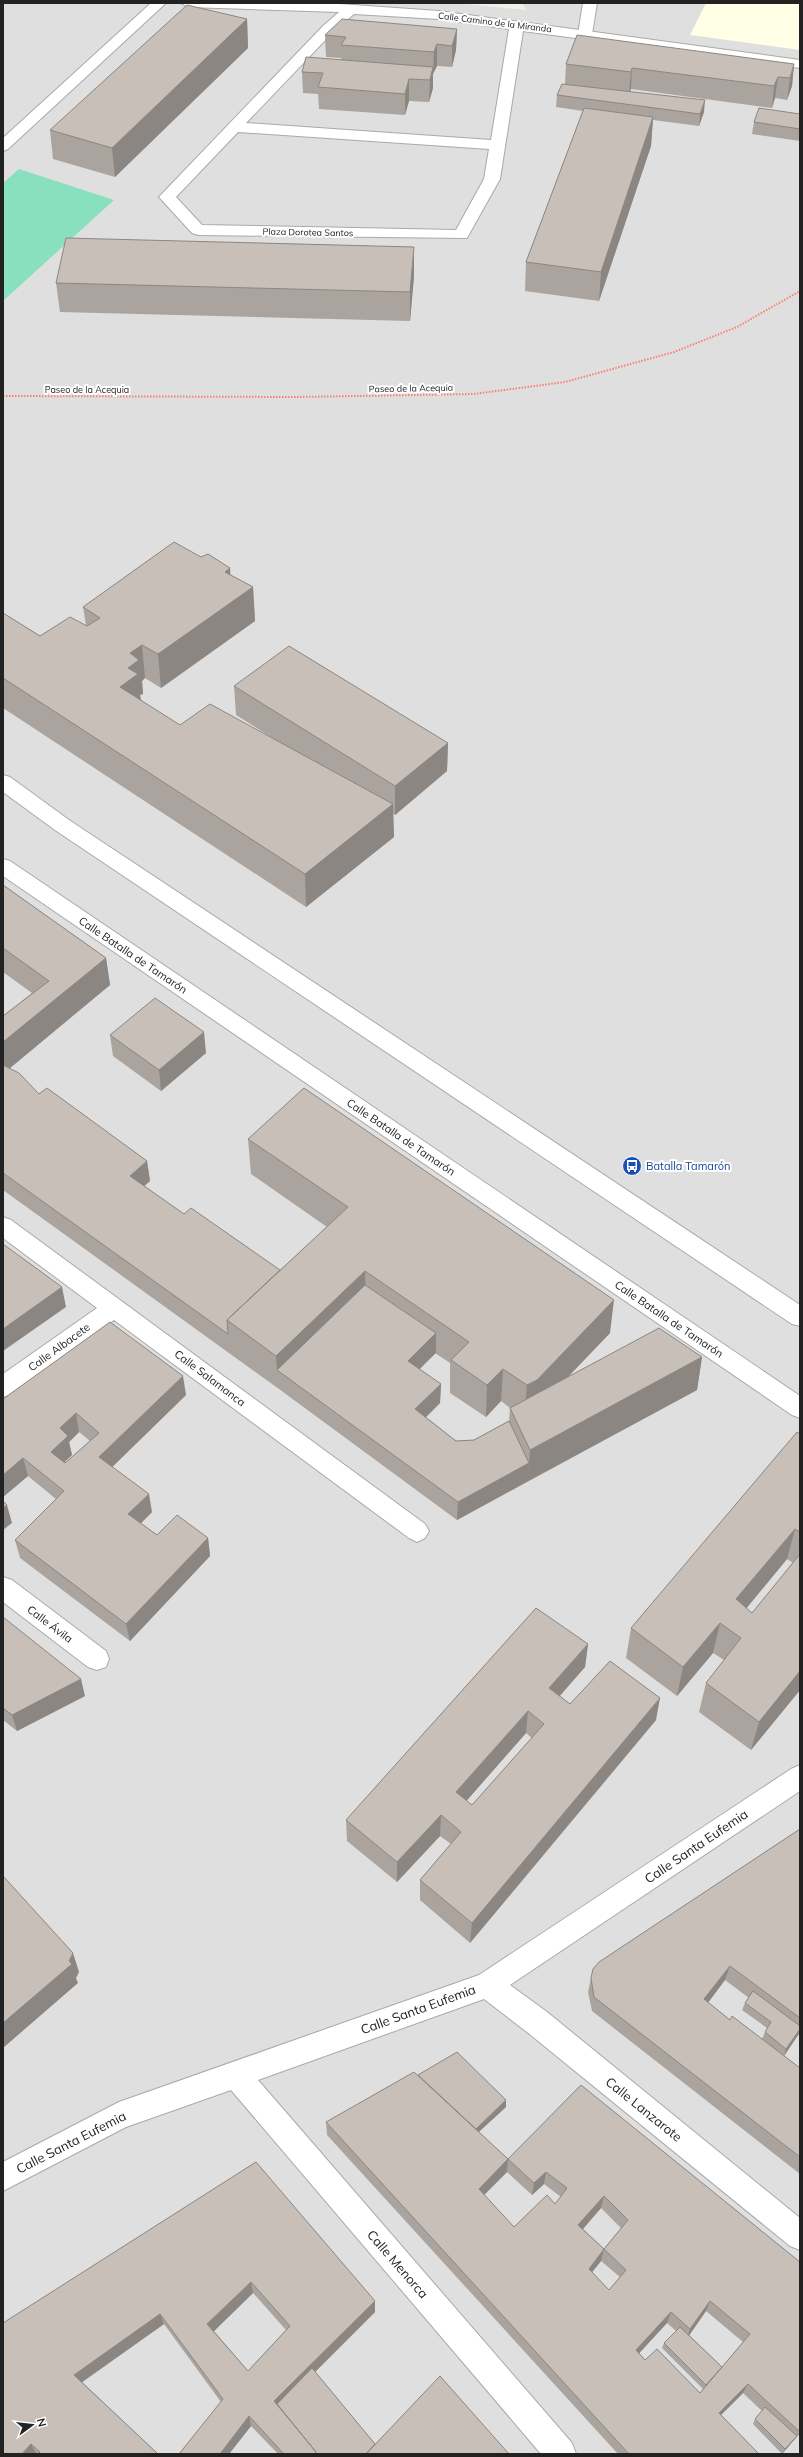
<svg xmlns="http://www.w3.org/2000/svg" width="803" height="2457" viewBox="0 0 803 2457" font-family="Mulish,sans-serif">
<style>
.residential{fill:#e0dfdf}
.education{fill:#ffffe5}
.pitch{fill:#88e0be}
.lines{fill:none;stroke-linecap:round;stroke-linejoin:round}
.service-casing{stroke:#a9a9a9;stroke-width:2}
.minor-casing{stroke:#a9a9a9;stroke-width:2}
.path{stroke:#fa8072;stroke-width:2;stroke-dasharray:1.5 1.5;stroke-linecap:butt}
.service{fill:#fff;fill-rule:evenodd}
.minor{fill:#fff;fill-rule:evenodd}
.wall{fill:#aba49e;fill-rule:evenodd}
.shaded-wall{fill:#8b8681}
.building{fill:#c7bfb8;stroke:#8b8681;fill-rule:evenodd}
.labels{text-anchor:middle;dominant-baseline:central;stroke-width:4;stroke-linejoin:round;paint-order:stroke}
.far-street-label{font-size:9px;fill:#222;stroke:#fff}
.street-label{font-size:11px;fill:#222;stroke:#fff}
.transit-label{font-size:11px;fill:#164399;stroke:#fff;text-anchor:start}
.near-street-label{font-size:13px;fill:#222;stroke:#fff}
</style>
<rect width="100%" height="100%" fill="#f2efe9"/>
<path class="residential" d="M3 3H456L526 10 522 3H800V2454H3Z"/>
<path class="education" d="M706 3H800V50L690 35Z"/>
<path class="pitch" d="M19 169 114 200 3 301V183Z"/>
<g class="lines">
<g class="service-casing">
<path id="service" d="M583 3H597L592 34 585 38 578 34Z"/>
</g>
<g class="minor-casing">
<path id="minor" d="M151 3H166L8 149 3 151V138Z
M181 3H325L439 11 800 60V68L523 31 500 179 467 238 198 235 192 233 159 197 323 26 339 12 188 7ZM354 14 439 19 509 29 491 140 246 123 333 32ZM238 132 489 149 484 179 456 230 202 225 176 197Z
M3 775 10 777 69 820 800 1305V1326L792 1324 55 830 3 792Z
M3 859 10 861 800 1396V1418L792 1415 3 876Z
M3 1217 11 1220 425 1524 429 1531 425 1538 417 1542 409 1538 114 1320 11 1394 3 1397V1374L97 1308 3 1238Z
M3 1577 12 1580 106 1651 109 1659 106 1667 97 1670 88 1667 3 1602Z
M800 1765V1791L510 1985 547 2012 800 2218V2250L790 2246 527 2032 484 1999 258 2080 572 2443 576 2454H541L231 2090 126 2127 3 2191V2162L119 2102 479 1975 791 1769Z"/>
</g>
<path class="path" d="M3 396 297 397 474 394 565 382 674 352 737 327 800 291"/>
<use href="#service" class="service"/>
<use href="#minor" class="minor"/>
</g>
<path class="wall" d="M247 19 248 48 115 177 53 159 50 130Z
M457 29 456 50 452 67 437 66 433 74V88L429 102 409 101 405 115 319 109 318 94 303 93 302 72 341 60V58L326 57 325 35Z
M566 64H794L792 86 787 100 775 98 772 108 631 89 630 92 704 112 699 126 653 120 651 146 599 301 525 291 526 262 583 111 556 107 557 95 565 84Z
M800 114V141L752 134 754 122Z
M414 276 410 321 60 312 56 283Z
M201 557 230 568V575L253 587 255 621 161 688 145 678 142 681 143 694 140 695 141 701 180 725 271 737 236 715 234 686 448 743 447 771 395 815 393 814 394 837 306 907 3 708V613L40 636 86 625 83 607Z
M3 885 106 958 110 985 9 1068 39 1094 147 1161 150 1181 144 1186 184 1214 280 1270 327 1227 251 1174 248 1139 610 1333 568 1377 702 1357 697 1390 457 1520 279 1389 3 1190V1016L32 993 3 972ZM435 1353 450 1363V1393L486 1417 501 1401 510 1408 509 1421 474 1440 456 1441 426 1417 440 1403 441 1384 420 1369Z
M110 1035 206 1053 161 1091 113 1056Z
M186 1395 112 1467 152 1512 141 1523 157 1535 208 1538 210 1556 130 1641 20 1558 15 1540 56 1499 28 1476 3 1497V1399ZM79 1432 90 1441 65 1463 64 1462 72 1455 69 1442Z
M800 1434V1690L751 1750 699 1712 706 1683 724 1660 713 1653 677 1696 626 1658 631 1628ZM787 1559 793 1563 752 1613 746 1609Z
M3 1617 85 1696 17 1731 3 1720Z
M588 1644 585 1667 560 1696 570 1704 656 1720 470 1943 420 1900V1880L451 1844 440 1836 397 1882 347 1841 346 1820ZM526 1733 532 1738 472 1805 466 1801Z
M800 1829V2036L798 2035 784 2056 800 2068V2174L592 2011 588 1992 591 1978ZM725 1980 749 1998 745 2003 742 2010 767 2028 765 2032 762 2039 730 2020 708 2003Z
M506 2100V2107L479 2132 508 2159 800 2262V2433L782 2454 753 2424 755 2419 762 2411 743 2393 721 2415 759 2454H618L327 2135 326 2122ZM507 2172 532 2195 544 2184 561 2197 555 2204 514 2227 484 2195ZM601 2208 621 2228 604 2249 583 2229ZM601 2261 620 2277 609 2290 592 2272ZM706 2311 743 2342 722 2367 689 2335ZM667 2323 676 2331 664 2343 662 2348 703 2389 700 2393 645 2360 639 2353Z
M256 2162 375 2312 315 2372 375 2444 509 2454H278L251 2426 229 2454H179L221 2402 164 2324 82 2382 158 2454H37L36 2453 35 2454H3ZM253 2293 286 2330 248 2371 214 2331Z"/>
<path class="shaded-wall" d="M247 19 248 48 115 177 112 148Z
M457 29 456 50 452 67V46Z
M437 44V66L433 74 434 52Z
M794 64 792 86 787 100 790 78Z
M433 67V88L429 102 430 80Z
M632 68 631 89 629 93 631 72Z
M778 77 775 98 772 108 774 86Z
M409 79V101L405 115V94Z
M705 100 704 112 699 126 700 114Z
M653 117 651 146 599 301 601 272Z
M414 247V276L410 321V292Z
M230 568 232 601 253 587 255 621 161 688 158 654 225 572Z
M142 645 145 678 142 681 143 694 140 695 142 707 120 687 130 653Z
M448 743 447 771 395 815V786Z
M393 804 394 837 306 907 305 874Z
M106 958 110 985 3 1074V1042Z
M204 1032 206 1053 161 1091 159 1070Z
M147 1161 150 1181 133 1196 130 1176Z
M365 1271 366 1305 277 1370 276 1356Z
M62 1287 66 1307 3 1351V1329Z
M614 1300 610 1333 534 1412 524 1418 527 1385Z
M436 1333V1353L408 1380V1361Z
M702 1357 697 1390 528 1481 530 1450Z
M503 1369 501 1401 486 1417 487 1385Z
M183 1376 186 1395 103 1476 99 1457Z
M441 1384 440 1403 415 1428V1409Z
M76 1413 79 1432 69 1442 72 1455 55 1471 51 1452 60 1428Z
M23 1458 28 1476 3 1497V1475Z
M529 1463 528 1481 457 1520 458 1502Z
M149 1494 152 1512 132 1532 128 1514Z
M7 1505 12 1523 3 1530V1508Z
M795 1529 787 1559 729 1629 736 1599Z
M208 1538 210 1556 130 1641 126 1624Z
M720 1623 713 1653 677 1696 683 1667Z
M588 1644 585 1667 547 1710 549 1688Z
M800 1671V1690L751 1750 759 1722Z
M81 1679 85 1696 17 1731 12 1715Z
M660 1698 656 1720 470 1943 472 1923Z
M528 1711 526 1733 455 1814 456 1792Z
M441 1815 440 1836 397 1882V1862Z
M73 1953 79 1972 76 1978 78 1983 3 2048V2023L69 1961Z
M730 1966 725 1980 700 2013 704 1999Z
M800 2029 798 2035 784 2056 786 2049Z
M506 2100V2107L472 2138 473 2132Z
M508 2159 507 2172 478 2201 479 2189Z
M546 2172 544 2184 532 2195 534 2183Z
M604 2196 601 2208 576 2237 578 2225Z
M604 2249 601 2261 586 2280 589 2269Z
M251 2282 253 2293 210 2335 207 2324Z
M375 2301V2312L278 2409 274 2401Z
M710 2301 706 2311 686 2340 690 2329Z
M671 2312 667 2323 633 2360 636 2350Z
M160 2314 164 2324 78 2385 74 2375Z
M748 2384 743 2393 714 2422 719 2413Z
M249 2416 251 2426 229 2454H220Z
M800 2431V2433L782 2454 785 2449 797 2436Z
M31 2444 36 2453 35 2454H22Z"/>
<path class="building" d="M187 5 247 19 112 148 50 130Z
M342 19 457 29 452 46 437 44 434 52 341 45 346 37 325 35Z
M577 35 794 64 790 78 778 77 774 86 632 68 631 72 566 64Z
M306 57 433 67 430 80 409 79 405 94 318 87 323 73 302 72Z
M562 84 705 100 700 114 557 95Z
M584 108 653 117 601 272 526 262Z
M759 108 800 114V129L754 122Z
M66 238 414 247 410 292 56 283Z
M174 542 201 557 208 554 230 568 225 572 253 587 158 654 142 645 130 653 139 660 128 668 138 674 120 687 180 725 210 704 393 804 305 874 3 678V613L40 636 70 617 87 626 100 618 83 607Z
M289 646 448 743 395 786 234 686Z
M3 885 106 958 3 1042V1016L49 981 3 948Z
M155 998 204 1032 159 1070 110 1035Z
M3 1065 19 1073 39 1094 47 1088 147 1161 130 1176 184 1214 191 1208 280 1270 227 1320 228 1334 3 1173Z
M304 1088 614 1300 537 1380 527 1385 503 1369 487 1385 451 1360 469 1342 365 1271 276 1356 227 1320 348 1207 248 1139Z
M3 1244 62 1287 3 1329Z
M365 1285 436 1333 408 1361 441 1384 415 1409 456 1441 474 1440 509 1421 529 1463 458 1502 277 1370Z
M110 1322 183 1376 99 1457 149 1494 128 1514 157 1535 177 1515 208 1538 126 1624 15 1540 64 1491 23 1458 3 1475V1399ZM76 1413 99 1433 65 1463 51 1452 68 1436 60 1428Z
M659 1328 702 1357 530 1450 510 1408Z
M797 1432 800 1434V1532L795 1529 736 1599 752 1613 800 1554V1671L759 1722 706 1683 741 1638 720 1623 683 1667 631 1628Z
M3 1501 7 1505 3 1508Z
M536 1608 588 1644 549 1688 570 1704 610 1661 660 1698 472 1923 420 1880 461 1832 441 1815 397 1862 346 1820ZM528 1711 544 1724 472 1805 456 1792Z
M3 1617 81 1679 12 1715 3 1708Z
M800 1829V2018L730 1966 704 1999 730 2020 732 2016 800 2068V2157L594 1997 591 1978 593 1969 599 1962Z
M3 1876 73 1953 69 1961 72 1964 3 2023Z
M753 1991 800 2026V2029L786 2049 765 2032 771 2022 745 2003Z
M457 2052 506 2100 476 2129 418 2075Z
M414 2072 508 2159 581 2085 800 2262V2432L748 2384 719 2413 759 2454H629L326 2122ZM508 2159 534 2183 546 2172 567 2188 555 2204 547 2195 514 2227 479 2189ZM604 2196 628 2220 604 2249 578 2225ZM604 2249 626 2270 609 2290 589 2269ZM710 2301 750 2334 700 2393 657 2349 645 2360 636 2350 671 2312 690 2329Z
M256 2162 375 2301 274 2401 316 2452 315 2454H284L249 2416 220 2454H179L223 2399 160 2314 74 2375 158 2454H38L40 2452 31 2444 22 2454H3V2323ZM251 2282 290 2326 248 2371 207 2324Z
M680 2327 722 2367 706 2385 664 2343Z
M312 2368 375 2444 366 2454H316V2452L277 2404Z
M440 2376 509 2454H366Z
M765 2407 797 2436 785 2449 755 2419Z"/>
<defs>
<g id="bus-disc" transform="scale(1)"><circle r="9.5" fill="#1a4fb4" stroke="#fff"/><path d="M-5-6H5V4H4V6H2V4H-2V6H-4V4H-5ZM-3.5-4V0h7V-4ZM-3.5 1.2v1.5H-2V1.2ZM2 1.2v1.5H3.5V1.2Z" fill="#fff"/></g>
</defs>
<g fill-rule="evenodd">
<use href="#bus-disc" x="632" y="1166"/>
</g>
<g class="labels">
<g class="far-street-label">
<text transform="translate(495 22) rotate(7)">Calle Camino de la Miranda</text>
<text transform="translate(308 232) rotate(1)">Plaza Dorotea Santos</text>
<text transform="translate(411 388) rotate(-1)">Paseo de la Acequia</text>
<text x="87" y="389">Paseo de la Acequia</text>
</g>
<g class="street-label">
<text transform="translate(133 955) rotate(34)">Calle Batalla de Tamarón</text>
<text transform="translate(401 1137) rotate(34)">Calle Batalla de Tamarón</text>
<text transform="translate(669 1319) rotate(34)">Calle Batalla de Tamarón</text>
<text transform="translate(59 1347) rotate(-36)">Calle Albacete</text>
<text transform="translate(210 1378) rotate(37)">Calle Salamanca</text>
<text transform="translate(50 1624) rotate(37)">Calle Ávila</text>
</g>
<g class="transit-label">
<text x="646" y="1166">Batalla Tamarón</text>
</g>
<g class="near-street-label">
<text transform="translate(696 1846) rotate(-34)">Calle Santa Eufemia</text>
<text transform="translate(418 2009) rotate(-20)">Calle Santa Eufemia</text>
<text transform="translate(644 2109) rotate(39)">Calle Lanzarote</text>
<text transform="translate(71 2142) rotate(-27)">Calle Santa Eufemia</text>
<text transform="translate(398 2264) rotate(49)">Calle Menorca</text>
</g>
</g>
<rect width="803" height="2457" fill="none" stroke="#222222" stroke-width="8"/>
<g transform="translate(32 2425) rotate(75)" stroke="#ffffff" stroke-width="3" paint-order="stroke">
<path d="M0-3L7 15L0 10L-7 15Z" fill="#222222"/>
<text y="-6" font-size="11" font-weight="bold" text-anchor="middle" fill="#222222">N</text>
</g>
</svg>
